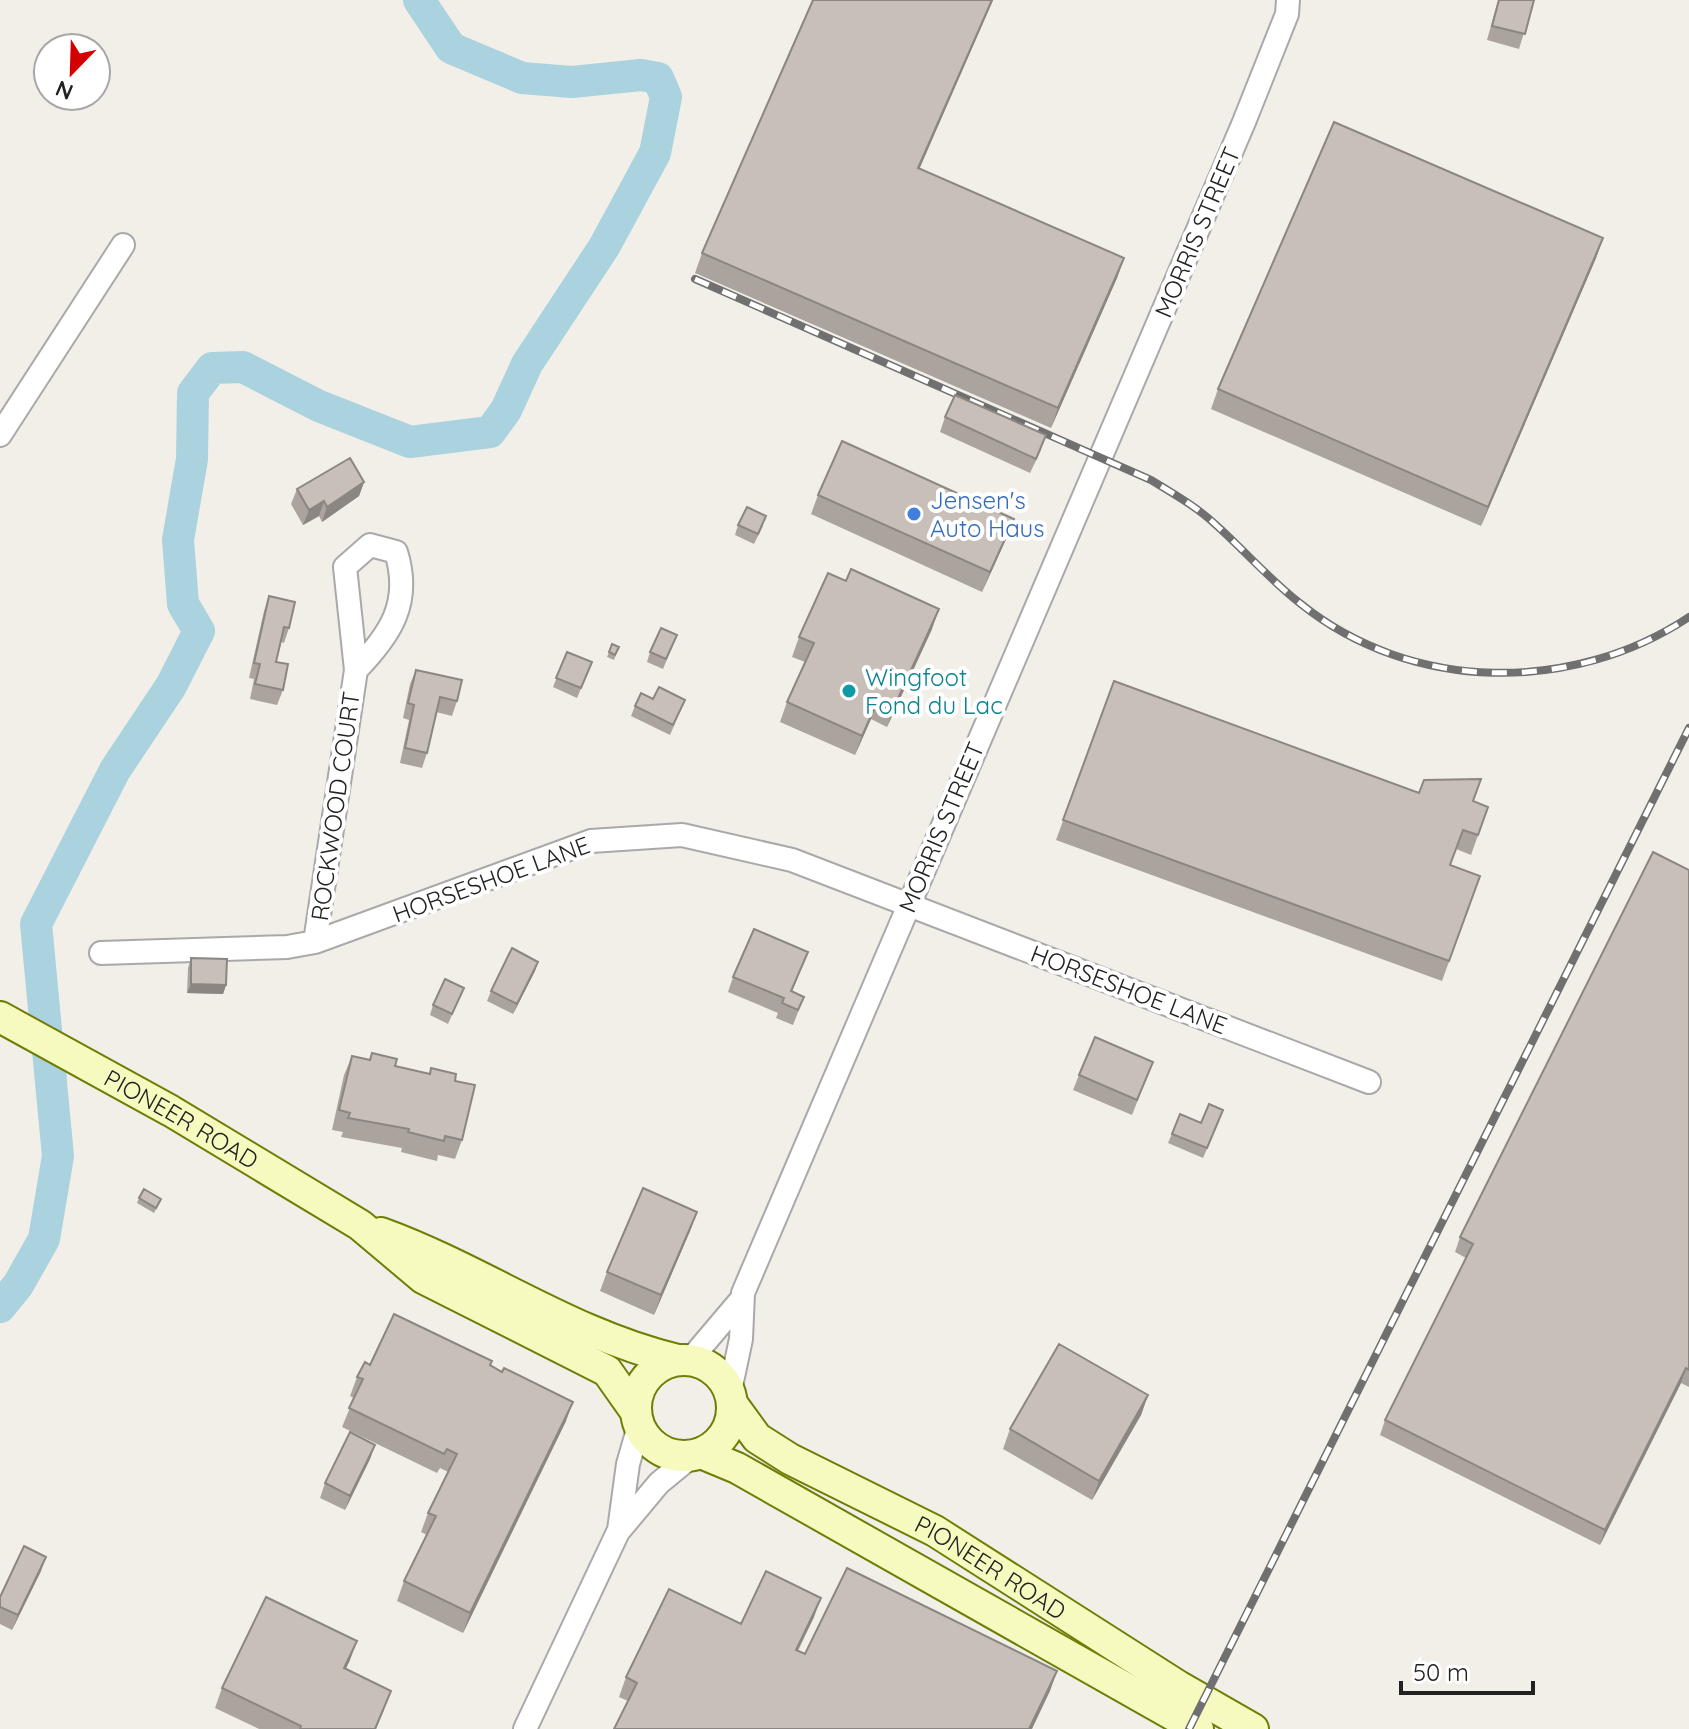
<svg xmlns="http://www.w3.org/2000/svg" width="1689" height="1729" viewBox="0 0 1689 1729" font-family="Quicksand,sans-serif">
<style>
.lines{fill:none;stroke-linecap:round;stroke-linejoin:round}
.river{stroke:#aad3df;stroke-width:32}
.minor-casing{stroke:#a9a9a9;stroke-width:26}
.secondary-casing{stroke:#707d05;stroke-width:34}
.minor{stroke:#fff;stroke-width:22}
.secondary{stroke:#f7fabf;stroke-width:30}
.rail-casing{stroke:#707070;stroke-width:8}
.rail{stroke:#fff;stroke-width:5;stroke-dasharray:15;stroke-linecap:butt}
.wall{fill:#aba49e}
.shaded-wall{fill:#8b8681}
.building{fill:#c7bfb8;stroke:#8b8681;stroke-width:2}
.shop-dot{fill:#3f7fe0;stroke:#fff;stroke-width:3}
.culture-dot{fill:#0f9aa8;stroke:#fff;stroke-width:3}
.labels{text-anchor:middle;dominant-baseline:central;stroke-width:8;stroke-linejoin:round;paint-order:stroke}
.street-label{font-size:24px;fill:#222;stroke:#fff}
.shop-label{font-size:24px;fill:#366cbe;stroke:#fff;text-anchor:start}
.culture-label{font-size:24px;fill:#0d838f;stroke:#fff;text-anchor:start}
</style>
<rect width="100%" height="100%" fill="#f2efe9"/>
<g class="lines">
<path class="river" d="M0 1307 18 1285 44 1239 58 1156 36 924 115 770 171 686 199 631 183 604 178 540 192 459 193 393 212 368 243 367 319 406 410 442 490 432 506 410 527 364 604 247 655 153 666 97 658 78 641 75 572 82 522 78 451 48 419 0"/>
<g class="minor-casing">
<path id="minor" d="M0 435 123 245
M315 942 356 670C390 635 412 603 396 552L370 545 345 567 356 670
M101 953 287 947 315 942 591 841 682 835 792 860 1369 1082
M690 1360 740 1301
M730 1391 741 1339 743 1293 1244 122 1287 14 1288 0
M619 1530 628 1464 639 1426
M525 1729 618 1532 659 1483 692 1456"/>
</g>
<g class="secondary-casing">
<g id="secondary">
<path id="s1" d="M0 1017 171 1111 360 1225 423 1278 607 1371 636 1412"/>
<path d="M381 1233C483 1270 571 1335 678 1360"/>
<circle cx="684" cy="1408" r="48"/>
<path id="s2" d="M733 1405 757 1438 790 1459 935 1531 1178 1686 1253 1729"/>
<path d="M701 1453 737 1468 1198 1729"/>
</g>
</g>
<use href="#minor" class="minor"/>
<use href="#secondary" class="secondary"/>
<g class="rail-casing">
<path id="rail" d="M695 279 1151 480C1174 494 1197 507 1216 525 1245 551 1270 580 1301 604 1412 693 1573 694 1689 617
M1189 1729 1689 728"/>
</g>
<use href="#rail" class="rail"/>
</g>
<path class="wall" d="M813 0H993L919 169 1124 258 1117 278 1051 428 695 273 702 253Z
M1498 0H1534L1519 49 1487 40Z
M1603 238 1596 258 1481 526 1211 409 1218 389Z
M945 417 1041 450 1030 473 940 432Z
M364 482 359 496 322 522 319 516 303 525 291 504 297 489Z
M818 495 1006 539 982 592 811 514Z
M738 525 763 526 754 544 735 535Z
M269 596 289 628 284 643 281 642 276 662 283 690 277 705 250 699 254 679 249 678 264 611Z
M932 629 887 727 871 719 855 755 780 722 787 702 805 662 792 657 799 637Z
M612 644 619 647 614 660 607 657Z
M673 645 663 669 647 662 650 652Z
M567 652 592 662 577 698 553 687Z
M416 670 457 701 452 716 436 712 427 753 422 768 400 763 409 720 403 718 410 684Z
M1114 681 1419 793 1473 801 1488 807 1471 855 1456 849 1450 865 1480 876 1442 981 1056 840Z
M653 699 685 700 670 735 631 716 635 706Z
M1689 870V1387L1681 1383 1600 1545 1380 1435 1385 1420 1466 1258 1455 1252 1460 1237Z
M808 952 792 992 804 997 793 1025 776 1018 778 1013 728 992 733 977Z
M191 958 226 985 223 994 187 993 188 968Z
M535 971 513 1014 487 1001 491 991Z
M464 988 448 1024 430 1015 433 1005Z
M372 1053 395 1066 429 1074 431 1068 455 1081 462 1140 455 1159 438 1155 437 1161 401 1152 402 1148 341 1137 343 1132 332 1130 344 1075 352 1056 369 1060Z
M1153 1062 1132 1115 1073 1090 1079 1075Z
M1180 1114 1201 1123 1220 1119 1203 1158 1168 1143Z
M139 1198 161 1199 154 1213 137 1203Z
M697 1212 690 1231 654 1315 600 1291 607 1272Z
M370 1365H490L566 1421 463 1633 397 1601 404 1581 427 1535 421 1532 428 1513 448 1472 440 1468 437 1473 342 1427 354 1398 350 1396 357 1377Z
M1148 1395 1141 1415 1092 1500 1003 1449 1010 1429Z
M375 1445 370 1459 345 1510 320 1498 325 1483Z
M41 1571 12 1630 0 1624V1597Z
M814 1617 798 1651 805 1654 1050 1691 628 1701 619 1697 626 1677 741 1624Z
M350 1660 346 1668 384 1710 376 1729H259L215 1708 222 1688Z"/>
<path class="shaded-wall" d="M992 0H993L911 188 918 168Z
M1603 238 1596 258 1481 526 1488 507Z
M1124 258 1117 278 1051 428 1058 408Z
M364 482 359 496 322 522 327 507Z
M324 501 319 516 303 525 309 510Z
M1014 519 1006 539 982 592 990 572Z
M939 609 932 629 887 727 894 707Z
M878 700 871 719 855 755 862 736Z
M538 962 535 971 513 1014 517 1004Z
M191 984 226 985 223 994 187 993Z
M697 1212 690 1231 654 1315 661 1295Z
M1686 1368 1681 1383 1600 1545 1605 1530Z
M1148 1395 1141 1415 1092 1500 1099 1481Z
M573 1402 566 1421 463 1633 470 1613Z
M375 1445 370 1459 345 1510 350 1496Z
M46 1557 41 1571 12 1630 18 1615Z
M821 1598 814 1617 788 1669 796 1650Z
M357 1641 350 1660 337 1687 344 1668Z
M1057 1671 1050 1691 1032 1729H1029Z"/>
<path class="building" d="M813 0H992L918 168 1124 258 1058 408 702 253Z
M1499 0H1534L1525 34 1492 26Z
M1334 122 1603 238 1488 507 1218 389Z
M955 395 1046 435 1036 459 945 417Z
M842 441 1014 519 990 572 818 495Z
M350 458 364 482 327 507 324 501 309 510 297 489Z
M747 507 766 516 758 534 738 525Z
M851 569 939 609 894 707 878 700 862 736 787 702 814 643 799 637 828 573 846 581Z
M269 596 295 602 289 628 284 627 276 662 288 664 283 690 255 684 260 664 254 663Z
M661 628 677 635 666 659 650 652Z
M612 644 619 647 615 655 609 652Z
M567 652 592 662 581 688 556 678Z
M416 670 462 680 457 701 440 697 427 753 405 748 414 705 408 703Z
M1114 681 1419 793 1424 780 1481 779 1473 801 1488 807 1478 835 1463 830 1450 865 1480 876 1449 961 1063 820Z
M659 687 685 700 673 725 635 706 641 693 653 699Z
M1653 852 1689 870V1370L1686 1368 1605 1530 1385 1420 1473 1244 1460 1237Z
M754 929 808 952 791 991 804 997 798 1010 782 1003 784 998 733 977Z
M512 948 538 962 517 1004 491 991Z
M191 958 227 959 226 985 191 984Z
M445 979 464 988 452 1014 433 1005Z
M1095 1037 1153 1062 1137 1100 1079 1075Z
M372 1053 397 1059 395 1066 430 1074 431 1068 456 1074 455 1081 475 1085 462 1140 445 1136 444 1141 408 1132 409 1129 348 1118 350 1113 339 1110 352 1056 370 1060Z
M1209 1104 1223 1110 1207 1148 1172 1134 1180 1114 1201 1123Z
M643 1188 697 1212 661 1295 607 1272Z
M144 1189 161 1199 156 1208 139 1198Z
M394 1314 492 1361 490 1365 502 1372 504 1368 573 1402 470 1613 404 1581 436 1516 428 1513 457 1454 447 1449 444 1454 349 1408 363 1379 357 1377 365 1362 370 1365Z
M1059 1344 1148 1395 1099 1481 1010 1429Z
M350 1432 375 1445 350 1496 325 1483Z
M24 1546 46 1557 18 1615 0 1607V1597Z
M847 1568 1057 1671 1029 1729H614L637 1683 626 1677 669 1589 741 1624 766 1571 821 1598 796 1650 805 1654Z
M266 1597 357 1641 344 1668 391 1691 375 1729H300L301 1726 222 1688Z"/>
<circle class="shop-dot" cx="914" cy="514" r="8"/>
<circle class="culture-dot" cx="849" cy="691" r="8"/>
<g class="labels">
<g class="street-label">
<text transform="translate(1197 232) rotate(-67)">MORRIS STREET</text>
<text transform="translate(335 806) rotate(-82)">ROCKWOOD COURT</text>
<text transform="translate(941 827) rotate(-67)">MORRIS STREET</text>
<text transform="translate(491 879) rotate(-20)">HORSESHOE LANE</text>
<text transform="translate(1129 989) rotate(21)">HORSESHOE LANE</text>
<text stroke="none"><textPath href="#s1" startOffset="208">PIONEER ROAD</textPath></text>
<text stroke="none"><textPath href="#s2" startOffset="308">PIONEER ROAD</textPath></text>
</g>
<g class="shop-label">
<text x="930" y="500">Jensen's<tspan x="930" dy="28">Auto Haus</tspan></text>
</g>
<g class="culture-label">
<text x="865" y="677">Wingfoot<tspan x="865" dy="28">Fond du Lac</tspan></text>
</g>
</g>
<g transform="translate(72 72) rotate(203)"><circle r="38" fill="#ffffff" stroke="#a7a7a7" stroke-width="2"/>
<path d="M0-6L14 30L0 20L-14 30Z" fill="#d40000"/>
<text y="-12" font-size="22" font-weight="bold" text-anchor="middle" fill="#222222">N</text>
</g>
<path d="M1401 1681v12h132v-12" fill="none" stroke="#222222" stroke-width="4"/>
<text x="1413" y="1681" font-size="24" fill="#222222" stroke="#ffffff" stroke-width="6" paint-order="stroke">50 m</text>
</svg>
